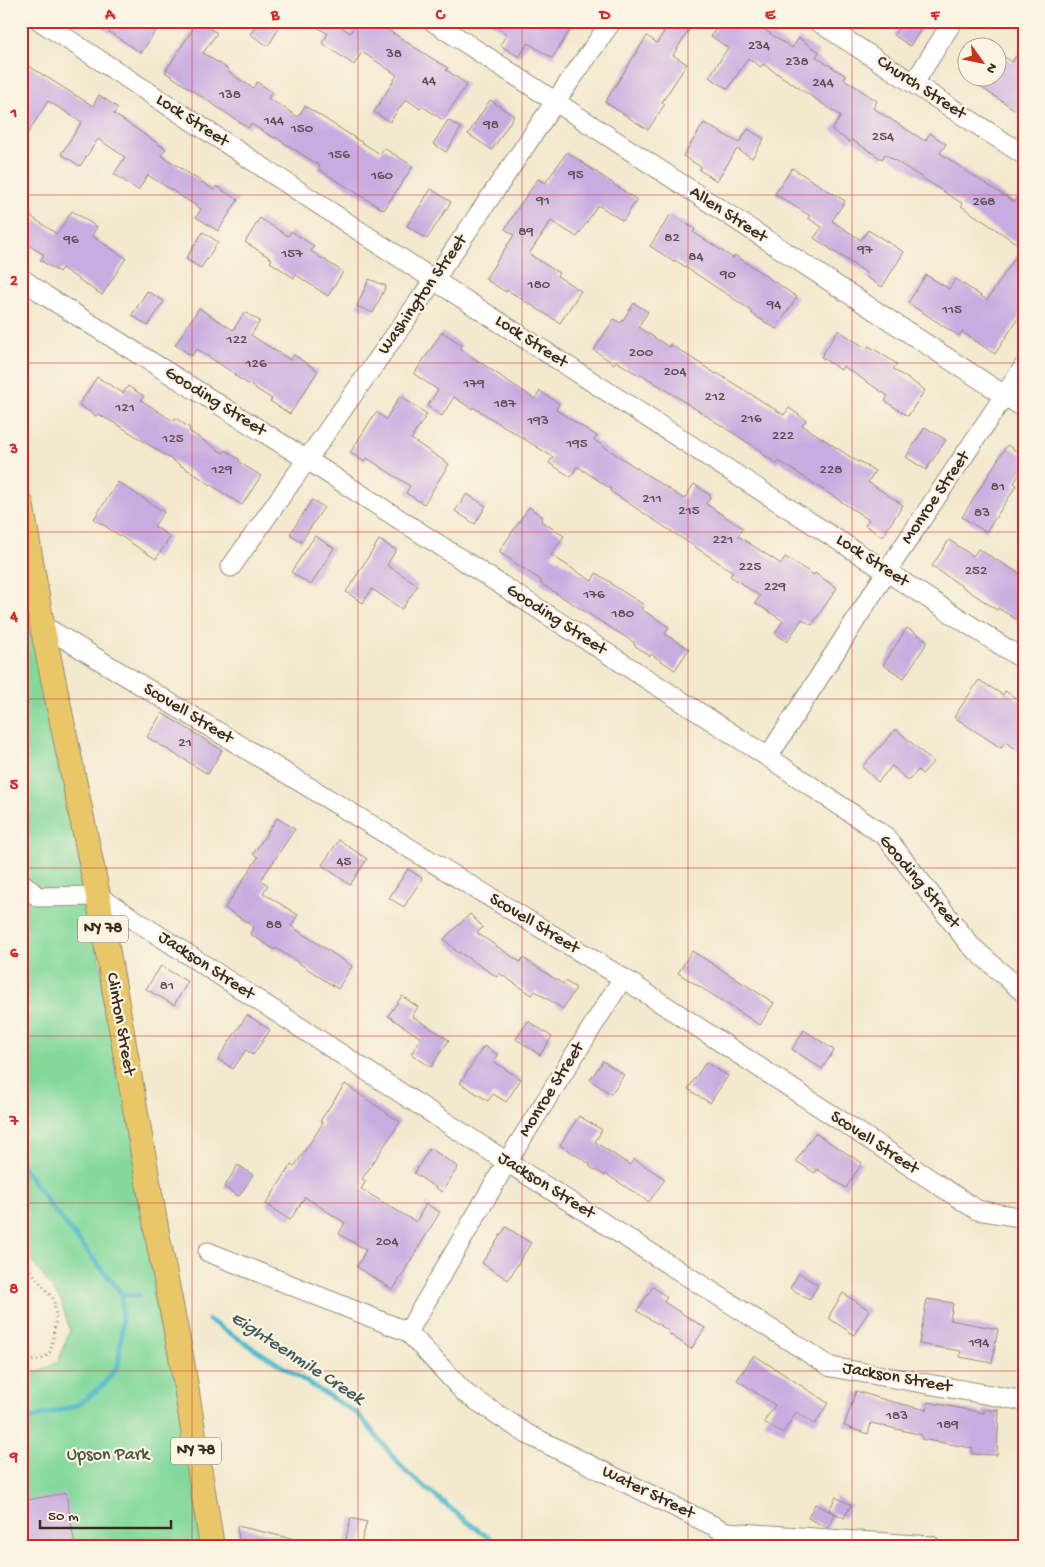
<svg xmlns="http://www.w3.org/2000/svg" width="1045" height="1567" viewBox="0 0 1045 1567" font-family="'Gochi Hand',sans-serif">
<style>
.green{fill:#83d89c;stroke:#5f815d}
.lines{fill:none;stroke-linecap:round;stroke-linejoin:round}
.stream{stroke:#4cb7c9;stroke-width:5}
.building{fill:#c8abe0}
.minor-casing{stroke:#968a76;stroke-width:21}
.major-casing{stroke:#968a76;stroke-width:26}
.path{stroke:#968a76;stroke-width:3;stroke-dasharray:1 4;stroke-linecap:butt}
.minor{stroke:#fff;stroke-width:19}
.major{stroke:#e9c769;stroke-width:24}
.grid{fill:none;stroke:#d62828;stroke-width:1;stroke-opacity:0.55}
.labels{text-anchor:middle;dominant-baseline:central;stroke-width:4.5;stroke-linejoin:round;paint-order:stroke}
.number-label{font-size:15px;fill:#5e4a4e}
.shield{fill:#fcf5e5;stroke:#75675a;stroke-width:1}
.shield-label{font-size:16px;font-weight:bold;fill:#3b2a1e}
.street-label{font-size:18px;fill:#3b2a1e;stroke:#fcf5e5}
.park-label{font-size:18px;fill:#4d563e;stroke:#fcf5e5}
.water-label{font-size:19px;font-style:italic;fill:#415b5a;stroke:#fcf5e5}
.neatline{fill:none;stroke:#d62828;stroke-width:2}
.grid-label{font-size:16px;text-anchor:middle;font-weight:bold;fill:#d62828}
</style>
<rect width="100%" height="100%" fill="#fcf5e5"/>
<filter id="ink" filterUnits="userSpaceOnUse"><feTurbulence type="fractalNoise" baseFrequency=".02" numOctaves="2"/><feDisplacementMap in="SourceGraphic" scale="10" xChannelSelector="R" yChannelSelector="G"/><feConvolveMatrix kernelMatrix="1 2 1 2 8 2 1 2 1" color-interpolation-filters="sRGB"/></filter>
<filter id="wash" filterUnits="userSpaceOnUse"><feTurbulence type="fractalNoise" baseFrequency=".0096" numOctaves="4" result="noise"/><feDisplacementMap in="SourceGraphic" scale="20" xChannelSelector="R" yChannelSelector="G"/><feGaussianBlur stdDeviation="1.12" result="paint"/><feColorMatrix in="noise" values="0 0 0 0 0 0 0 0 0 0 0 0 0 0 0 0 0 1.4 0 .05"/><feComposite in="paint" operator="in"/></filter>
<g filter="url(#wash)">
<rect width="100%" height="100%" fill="#f2e9ce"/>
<path class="green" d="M21 551 212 1546H21V1371L37 1372 58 1362 70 1330 61 1301 21 1247Z"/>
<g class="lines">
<path class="stream" d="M21 1164 49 1204 122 1294
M122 1294 139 1296
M209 1320 359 1415 406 1472 466 1521 500 1546
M21 1421 78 1405 103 1385 118 1366 122 1328V1294"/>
</g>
<g id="blocks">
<path class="building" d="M93 21H162L141 53Z
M198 21 217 33 203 53 228 69 227 71 253 88 257 82 272 92 268 98 298 117 305 106 380 154 384 148 413 166 384 210 318 169 320 166 275 137 274 138 251 124 248 128 165 72Z
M259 21H284L268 46 250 34Z
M308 21H333L350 33 358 21H374L430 57 448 68 446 70 467 84 443 120 422 106 420 109 406 99 390 122 374 112 397 75 362 52 354 65 322 43 328 34Z
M487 21H576L552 58 528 43 519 57 500 45 507 34Z
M671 21H676L689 30 673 55 687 64 662 102 665 104 648 130 605 102 647 36 657 43Z
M721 21H751L792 48 799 38 819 52 816 57 846 76 844 79 877 101 873 108 925 141 930 133 946 144 940 153 963 169 1014 202 1024 187V309L995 354 962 332 959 336 908 303 926 275 949 289 956 279 987 300 1022 247 961 206 963 204 885 154 882 159 852 140 850 142 832 130 841 116 763 64 761 67 748 58 728 89 709 77 728 48 711 36Z
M903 21H926L910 46 894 35Z
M1024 44V115L966 78H998V52L1012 62Z
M27 65 93 106 99 95 118 108 114 114 166 149 161 155 214 190 216 186 238 200 218 231 196 217 201 209 148 175 138 190 114 174 125 157 98 139 80 166 61 154 82 122 48 101 21 144V74Z
M490 100 514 116 492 150 468 134Z
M448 120 461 128 446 152 433 144Z
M704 123 739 143 748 129 764 139 752 158 737 149 717 181 699 170 701 167 683 156Z
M567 152 637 200 623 221 598 205 577 237 551 221 529 254 559 273 557 276 581 291 560 323 507 290 506 292 485 279 514 235 505 229 520 205 538 179 545 183Z
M792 168 845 201 832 221 861 240 868 230 904 252 882 287 866 277 868 274 814 238 822 227 808 218 810 216 775 194Z
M431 189 451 202 427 239 407 226Z
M72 211 97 227 92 236 126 258 102 295 62 268 59 272 40 260 44 255 21 240V229L30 216 57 234Z
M671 214 695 229 693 232 733 258 735 255 797 297 776 329 751 313 752 311 675 260 674 262 650 246Z
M260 218 288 236 291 231 314 246 311 251 343 272 328 296 296 275 294 278 270 262 272 259 245 242Z
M203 232 218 242 201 268 186 259Z
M369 279 386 286 373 313 357 306Z
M147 291 164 301 148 326 132 315Z
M634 303 648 312 638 327 669 347 670 344 716 374 717 373 784 415 789 408 806 420 802 425 858 462 859 461 875 471 868 482 903 505 882 537 865 525 869 520 804 477 779 461 777 464 760 452 761 451 641 374 640 376 616 361 614 364 594 350 614 319 621 323Z
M199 308 233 330 245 312 260 321 251 335 290 360 294 355 318 371 290 414 270 401 272 399 234 375 235 374 197 349 192 356 175 345Z
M838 330 867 349 869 346 897 364 893 369 925 390 908 416 885 401 888 396 843 366 841 370 821 357Z
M442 332 462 345 460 349 535 399 540 391 559 404 556 410 597 436 594 440 684 499 694 484 711 496 706 504 743 528 738 536 781 564 785 557 814 575 815 573 837 588 812 625 802 619 787 642 775 633 783 621 755 603 760 596 730 576 733 572 610 491 611 489 577 466 571 477 549 463 553 457 473 407 472 409 454 397 442 416 427 406 438 390 414 374Z
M97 377 123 393 128 386 144 396 141 400 173 421 175 418 190 428 189 431 223 453 225 450 240 460 239 462 261 476 242 505 123 428 98 414 96 416 79 405Z
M400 396 427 414 411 439 449 464 424 504 406 493 410 486 367 458 365 462 350 453 376 412 386 419Z
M925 427 946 440 926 470 906 457Z
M1007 445 1024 456V468L1014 483 1017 485 986 532 962 517Z
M118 482 164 512 154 526 170 537 156 559 94 519Z
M467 494 486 506 475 524 455 511Z
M312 500 324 507 301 542 290 534Z
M529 507 543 517 541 521 564 536 551 555 592 581 596 573 612 583 611 584 644 605 641 609 669 627 665 634 689 649 675 670 651 654 650 656 634 645 635 643 540 583 542 581 499 552Z
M315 536 334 548 311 585 291 572Z
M379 540 396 550 387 565 418 585 402 609 372 589 363 603 346 592Z
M949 540 973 556 978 549 1024 576V624L998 608 997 610 932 566Z
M907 628 928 641 904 678 883 665Z
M979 680 1003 695 1005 691 1024 703V754L1005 742 1001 748 954 717Z
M162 713 222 750 208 774 147 737Z
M896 729 933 762 922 774 918 770 908 781 892 766 878 782 862 767Z
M277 818 295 829 261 880 268 885 263 893 298 915 291 926 352 966 338 989 276 948 275 950 250 934 254 927 225 908 258 857 253 854Z
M339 840 367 859 350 885 322 865Z
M408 869 422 878 404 907 389 898Z
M470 914 483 927 477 933 520 962 523 958 563 984 565 981 576 988 563 1009 535 991 532 995 499 973 497 977 459 952 458 953 444 939Z
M692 951 774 1003 760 1025 678 973Z
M161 966 188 982 174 1005 146 989Z
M402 996 418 1007 412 1016 449 1040 431 1067 411 1054 421 1038 388 1016Z
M247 1015 270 1030 253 1055 246 1050 233 1069 218 1059Z
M528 1021 552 1037 540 1055 516 1039Z
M804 1030 834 1050 822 1069 792 1049Z
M484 1046 498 1055 494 1062 521 1079 506 1102 493 1094 488 1101 460 1083Z
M603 1061 624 1075 611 1094 590 1080Z
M706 1062 728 1076 710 1103 688 1089Z
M345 1084 400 1122 362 1179 366 1181 361 1189 416 1222 426 1204 440 1212 393 1290 357 1267 366 1250 339 1234 345 1223 305 1197 290 1220 266 1204 291 1165 294 1167 323 1123 320 1121Z
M579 1116 602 1130 595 1142 630 1165 634 1159 665 1179 649 1202 606 1174 605 1176 589 1166 590 1164 560 1145Z
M815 1133 862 1163 846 1188 817 1169 815 1173 796 1161Z
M430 1148 458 1167 442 1192 414 1173Z
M238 1165 253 1175 239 1196 224 1187Z
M506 1227 531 1243 508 1280 482 1263Z
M799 1273 818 1285 809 1300 790 1288Z
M653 1287 667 1297 664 1302 705 1328 691 1349 668 1333 669 1331 637 1311Z
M843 1293 869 1310 854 1335 830 1319V1314Z
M927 1299 953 1303 950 1320 998 1329 992 1363 960 1357 961 1351 919 1344Z
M754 1355 828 1403 815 1424 796 1412 783 1433 764 1422 775 1405 737 1380Z
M856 1391 889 1401 927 1410 928 1402 984 1413V1410H999L997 1455 972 1454V1448L921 1439 922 1435 871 1423 868 1434 844 1426Z
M66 1493 75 1546H21V1501Z
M836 1497 851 1505 844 1518 829 1510Z
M815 1504 835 1514 828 1528 808 1518Z
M351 1518 367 1522 360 1546H344Z
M237 1526 298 1540V1546H240Z"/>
</g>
</g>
<g filter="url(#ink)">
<use href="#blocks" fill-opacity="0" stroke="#968a76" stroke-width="1"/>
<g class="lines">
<g class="minor-casing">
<path id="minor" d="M40 21 434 280 1024 660
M432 21 1024 408
M817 21 1024 155
M914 83 953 21
M21 278 46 296 306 459 768 757 885 836 970 945 1024 993
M231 567 434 280 555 102 612 21
M42 625 623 978 977 1210 1024 1218
M768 757 887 571 1024 366
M21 882 38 897 98 896 507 1162 831 1367 1024 1401
M208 1252 408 1332 465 1393 527 1434 726 1532 931 1546
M408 1332 507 1162 623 978"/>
</g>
<g class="major-casing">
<path id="major" d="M21 503 42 625 98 896 158 1239 181 1356 212 1546"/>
</g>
<path class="path" d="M21 1259 54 1300 56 1319 51 1350C45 1362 33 1361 21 1361"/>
<use href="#minor" class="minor"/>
<use href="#major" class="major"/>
</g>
</g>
<path class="grid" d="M192 21V1546M358 21V1546M522 21V1546M688 21V1546M852 21V1546M21 195H1024M21 363H1024M21 532H1024M21 699H1024M21 868H1024M21 1036H1024M21 1203H1024M21 1371H1024"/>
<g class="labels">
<g class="number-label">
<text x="759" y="46">234</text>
<text x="394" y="54">38</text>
<text x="797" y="62">238</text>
<text x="429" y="81">44</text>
<text x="823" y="83">244</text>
<text x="230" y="95">138</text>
<text x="274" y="121">144</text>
<text x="491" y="125">98</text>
<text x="302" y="129">150</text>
<text x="883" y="137">254</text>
<text x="339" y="155">156</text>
<text x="576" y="175">95</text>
<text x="382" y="176">160</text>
<text x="543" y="201">91</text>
<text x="984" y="202">268</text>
<text x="526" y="232">89</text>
<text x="672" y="238">82</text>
<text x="71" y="240">96</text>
<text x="865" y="250">97</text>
<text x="292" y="254">157</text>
<text x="696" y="257">84</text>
<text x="728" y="275">90</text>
<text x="539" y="285">180</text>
<text x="774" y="305">94</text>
<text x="952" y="310">115</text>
<text x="237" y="340">122</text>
<text x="641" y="353">200</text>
<text x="256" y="364">126</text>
<text x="675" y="372">204</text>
<text x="474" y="384">179</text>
<text x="715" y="397">212</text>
<text x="505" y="404">187</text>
<text x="125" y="408">121</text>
<text x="751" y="419">216</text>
<text x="538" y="421">193</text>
<text x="783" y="436">222</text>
<text x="173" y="439">125</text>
<text x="577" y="444">195</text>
<text x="222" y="470">129</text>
<text x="831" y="470">228</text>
<text x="998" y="487">81</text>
<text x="652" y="499">211</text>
<text x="689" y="511">215</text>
<text x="982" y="513">83</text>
<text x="723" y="540">221</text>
<text x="750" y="567">225</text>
<text x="976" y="571">252</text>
<text x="775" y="587">229</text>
<text x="594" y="595">176</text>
<text x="623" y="614">180</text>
<text x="185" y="743">21</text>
<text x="344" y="862">45</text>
<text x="274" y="925">88</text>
<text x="167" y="986">81</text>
<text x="387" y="1242">204</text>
<text x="979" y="1343">194</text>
<text x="897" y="1416">183</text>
<text x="948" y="1425">189</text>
</g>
<g class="shield">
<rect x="78" y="915.5" width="50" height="27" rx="4"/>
<rect x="171" y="1437.5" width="50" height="27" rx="4"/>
</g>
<g class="shield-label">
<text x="103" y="929">NY 78</text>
<text x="196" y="1451">NY 78</text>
</g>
<g class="street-label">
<text transform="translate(921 88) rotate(33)">Church Street</text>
<text transform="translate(192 121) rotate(33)">Lock Street</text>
<text transform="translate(728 215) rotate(33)">Allen Street</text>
<text transform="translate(423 295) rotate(-55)">Washington Street</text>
<text transform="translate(531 342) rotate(33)">Lock Street</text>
<text transform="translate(215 402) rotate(32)">Gooding Street</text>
<text transform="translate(936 498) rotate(-56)">Monroe Street</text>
<text transform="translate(872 561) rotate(33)">Lock Street</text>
<text transform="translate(556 620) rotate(33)">Gooding Street</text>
<text transform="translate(188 714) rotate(31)">Scovell Street</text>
<text transform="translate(919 882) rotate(50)">Gooding Street</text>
<text transform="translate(534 924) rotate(31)">Scovell Street</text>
<text transform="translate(206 966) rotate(33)">Jackson Street</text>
<text transform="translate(120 1024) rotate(80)">Clinton Street</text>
<text transform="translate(552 1090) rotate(-58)">Monroe Street</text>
<text transform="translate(874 1143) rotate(33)">Scovell Street</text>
<text transform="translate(546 1186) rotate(32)">Jackson Street</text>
<text transform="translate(897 1378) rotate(10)">Jackson Street</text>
<text transform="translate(648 1493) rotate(26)">Water Street</text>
</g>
<g class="park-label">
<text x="108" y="1455">Upson Park</text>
</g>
<g class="water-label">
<text transform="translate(297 1359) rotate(33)">Eighteenmile Creek</text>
</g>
</g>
<rect width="1045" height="1567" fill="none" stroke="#fcf5e5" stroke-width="55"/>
<g transform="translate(982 62) rotate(123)"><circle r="24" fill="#fcf5e5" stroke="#afa495"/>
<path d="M0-4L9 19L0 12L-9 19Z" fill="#c8321e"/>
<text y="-8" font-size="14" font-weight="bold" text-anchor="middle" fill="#3b2a1e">N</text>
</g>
<path d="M40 1520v8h131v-8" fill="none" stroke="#3b2a1e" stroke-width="2.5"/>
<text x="48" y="1520" font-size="15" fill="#3b2a1e" stroke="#fcf5e5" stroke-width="4" paint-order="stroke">50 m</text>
<rect x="28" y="28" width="990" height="1512" class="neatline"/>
<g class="grid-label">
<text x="110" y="19">A</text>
<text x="275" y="19">B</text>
<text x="440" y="19">C</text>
<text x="605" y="19">D</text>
<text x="770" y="19">E</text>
<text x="935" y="19">F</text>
<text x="14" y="117">1</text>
<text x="14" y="285">2</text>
<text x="14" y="453">3</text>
<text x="14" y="621">4</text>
<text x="14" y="789">5</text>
<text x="14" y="957">6</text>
<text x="14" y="1125">7</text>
<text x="14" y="1293">8</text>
<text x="14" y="1461">9</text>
</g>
</svg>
